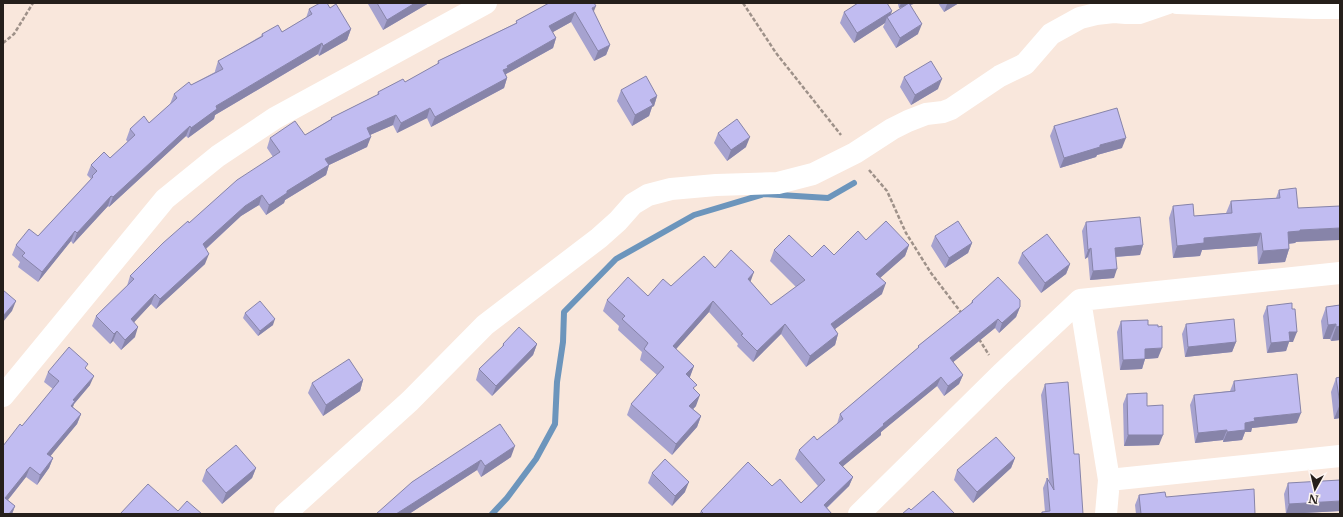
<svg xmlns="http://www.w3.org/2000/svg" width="1343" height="517" viewBox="0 0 1343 517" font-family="'Libre Baskerville',serif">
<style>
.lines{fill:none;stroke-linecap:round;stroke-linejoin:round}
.stream{stroke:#6c95bc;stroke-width:6}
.path{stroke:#9e9189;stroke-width:2.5;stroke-dasharray:4 2;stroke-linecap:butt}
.minor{stroke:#fff;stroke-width:22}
.wall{fill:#a6a2cf}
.shaded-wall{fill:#8784a9}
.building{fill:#c1bcf1;stroke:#8784a9}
</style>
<rect width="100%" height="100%" fill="#f9e7dc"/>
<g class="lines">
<path class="stream" d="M492 514 507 498 536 459 555 424 557 382 563 342 564 312 616 259 694 215 764 194 828 198 854 183"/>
<path class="path" d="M743 3 776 53 841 135
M3 43 14 34 33 3
M869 170 887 191 906 233 931 273 963 315
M979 339 989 355"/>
<path class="minor" d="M1177 3 1314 8H1340
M1080 300 1109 480 1106 514
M3 396 165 199 218 156 275 118 486 3
M1109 480 1340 456
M285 514 410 401 485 325 599 238 618 221 633 204 648 195 671 189 716 185 778 183 813 174 855 153 892 129 908 121 926 114 943 112 951 109 1000 76 1025 64 1051 34 1080 18 1096 14 1114 12 1126 13H1139L1168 3
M859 514 1001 374 1080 300 1340 273"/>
</g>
<path class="wall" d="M368 3H429L383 30 368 4Z
M549 3 593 12 610 45 606 55 594 61 571 22 553 32 556 38 553 48 506 74 507 78 504 88 431 127 427 118 397 133 393 125 370 135 367 147 329 165 326 175 285 200 284 203 266 215 259 205 241 216 206 249 205 264 156 309 151 304 134 322 135 337 121 350 113 341 110 344 92 326 96 316 127 286 130 276 189 223 273 157 267 148 270 138 305 135 331 119V118L377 95 378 92 405 82 437 65 438 61 516 23V21Z
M898 3H917L910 5 918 34 896 48 883 27 885 23 854 43 840 23 844 12 892 11 890 15 904 7 899 8 898 4Z
M938 3H959L944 12Z
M330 8 351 29 347 40 319 56 318 54 215 115 214 119 188 138 186 136 109 207 108 206 73 244 71 241 38 282 18 267 20 262 12 255 16 245 38 236 91 179 87 175 91 165 110 158 128 142 126 140 130 129 149 123 170 105V104L174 94 215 72V71L218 61 261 36 262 34 282 32 306 18 309 9Z
M904 77 938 89 911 105 900 87Z
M621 90 657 96 654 106 652 107 649 116 632 126 617 101Z
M1054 126 1122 148 1097 155 1096 157 1060 168 1050 136Z
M718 133 746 147 727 161 714 143Z
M1279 190 1296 242 1295 243 1289 244V249L1285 262 1258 264 1257 246 1202 250 1200 256 1173 258 1169 218 1173 206 1194 216 1226 213 1231 201 1276 198Z
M1086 222 1143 245 1140 255 1116 257 1114 278 1090 280 1088 257 1085 259 1082 231Z
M935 236 972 243 968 253 945 268 931 246Z
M866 240 909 245 905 256 880 278 882 294 835 329 838 334 835 345 806 367 781 334 753 362 737 346 738 344 709 312 676 349 694 366 689 378 695 390 696 406 693 409 701 416 697 427 672 455 627 415 631 404 657 375 640 360 642 352 618 330 619 326 603 311 607 300 648 296 715 268 751 282 771 305 796 287 770 261 774 250 812 257 834 255Z
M1022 253 1070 264 1066 274 1041 293 1018 263Z
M972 301 1020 307 1016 317 999 333 995 328 953 362 963 375 959 384 944 396 937 386 881 432V435L843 466 853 477 849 486 827 508 832 514H699L701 511 772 486 801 503 818 486 795 459 799 450 817 440 837 424 840 414 918 348V346L970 305Z
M1340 305V340L1331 341 1330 339H1323L1321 321 1326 307Z
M1267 306 1293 342H1289L1286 351 1267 353 1263 316Z
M245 313 273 325 258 336 243 318Z
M1121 321 1148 325 1158 358 1145 359 1142 369 1120 370 1117 332Z
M1186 324 1236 342 1232 352 1185 357 1182 334Z
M503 344H537L533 355 492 396 476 380 479 369 502 347Z
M86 369 90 385 74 404 73 407 81 414 77 424 50 456 53 458 49 468 37 485 26 477 8 500 15 506 12 514H3L22 426 53 389 44 382 48 372Z
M1340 377V418L1334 419 1331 392 1336 378Z
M363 380 360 391 323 416 308 393 312 383Z
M1234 381 1297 423 1252 428 1251 432H1245L1242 440 1223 442V440L1195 443 1190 405 1194 395 1230 391Z
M1045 384 1074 454 1083 514H1041L1042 512H1045L1043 488 1047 478 1049 481 1041 395Z
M1127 394 1147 406 1159 445 1124 446 1123 404Z
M500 424 511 457 481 477 477 470 409 514H376Z
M1015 458 1011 468 973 503 954 480 957 470Z
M256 468 252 478 222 504 202 481 206 470Z
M652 473 685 492 672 506 648 483Z
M1288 483 1340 511 1286 514 1284 494Z
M1139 495 1166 497 1255 514H1136L1135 505Z"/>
<path class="shaded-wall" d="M415 3H429L383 30 387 20Z
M901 3H917L899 8Z
M949 3H959L944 12 947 4Z
M596 6 592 16V8Z
M892 11 889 20 887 17 885 23 854 43 857 33Z
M575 12 571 22 546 36 549 26Z
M922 24 918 34 896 48 900 38Z
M351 29 347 40 319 56 323 46Z
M556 38 553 48 506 74 505 78 503 70 507 66Z
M322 43 318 54 215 115 214 119 188 138 191 128 216 106Z
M610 45 606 55 594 61 598 51Z
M507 78 504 88 431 127 435 117Z
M942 79 938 89 911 105 915 95Z
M657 96 654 106 652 107 649 116 632 126 635 115 650 100Z
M430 108 427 118 397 133 401 123Z
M396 115 393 125 363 138 367 128Z
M190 126 186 136 109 207 113 197Z
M371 137 367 147 329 165 326 175 285 200 284 203 266 215 269 205 287 191 325 159Z
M750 137 746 147 727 161 731 150Z
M1126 138 1122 148 1097 155 1096 157 1060 168 1064 158 1100 145Z
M262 195 259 205 241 216 200 254 203 244 245 206Z
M111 196 108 206 73 244 77 233Z
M1340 228V240L1296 242 1295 243 1283 244 1288 232 1300 230Z
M75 231 71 241 38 282 42 272Z
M1261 233 1257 246 1202 250 1200 256 1173 258 1177 246 1204 238Z
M972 243 968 253 945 268 949 258Z
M909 245 905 256 872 285 876 274Z
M1143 245 1140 255 1112 257 1115 248Z
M1091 248 1088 257 1085 259 1088 250Z
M1289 249 1285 262 1258 264 1263 251Z
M209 254 205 264 156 309 160 299Z
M1070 264 1066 274 1041 293 1045 283Z
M1117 269 1114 278 1090 280 1093 271Z
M754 272 750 283 748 279Z
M886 283 882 294 827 335 831 324Z
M155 294 151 304 127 330 131 319Z
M16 301 12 311 3 322V316Z
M713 301 709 312 669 357 673 346Z
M1020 307 1016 317 999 333 1002 323Z
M275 319 273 325 258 336 260 331Z
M998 319 995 328 946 368 950 358Z
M785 324 781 334 753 362 757 351Z
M1336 324 1330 339H1323L1328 325Z
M1340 326V340L1331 341 1336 327Z
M138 327 135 337 121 350 125 340Z
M117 331 113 341 110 344 114 334Z
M1289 332H1297L1293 342H1289L1286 351 1267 353 1271 343Z
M838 334 835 345 806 367 810 356Z
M1236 342 1232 352 1185 357 1188 347Z
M537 344 533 355 492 396 496 386Z
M1162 348 1158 358 1145 359 1142 369 1120 370 1123 360 1145 349Z
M694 366 690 377 682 385 686 374Z
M963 375 959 384 944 396 948 386Z
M94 376 90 385 74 404 71 411 67 416 73 400Z
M941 377 937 386 881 432V435L836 472 839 463 883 424Z
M363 380 360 391 323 416 326 405Z
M700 395 696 406 685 417 689 406Z
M1340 404V418L1334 419Z
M1301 413 1297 423 1252 428 1251 432H1245L1242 440 1223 442 1227 432 1254 418Z
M81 414 77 424 44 464 47 454Z
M701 416 697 427 672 455 676 444Z
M1227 430 1223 440 1195 443 1198 433Z
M1128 435H1163L1159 445 1124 446Z
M515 446 511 457 481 477 485 466Z
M53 458 49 468 37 485 40 475Z
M1015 458 1011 468 973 503 977 492Z
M481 460 477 470 409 514H396Z
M30 467 26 477 3 506 5 498Z
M256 468 252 478 222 504 226 493Z
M853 477 849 486 820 514 824 505Z
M689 482 685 492 672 506 675 496Z
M1340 501V511L1286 514 1289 504Z
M15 506 12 514H9Z"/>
<path class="building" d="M320 3H327L330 8 336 4 351 29 323 46 322 43 216 106 217 109 191 128 190 126 113 197 111 196 77 233 75 231 42 272 22 256 25 253 16 245 29 229 38 236 93 177 92 176 97 171 91 165 104 152 110 158 135 135 130 129 144 116 149 123 177 98 174 94 189 82 191 85 223 69 218 61 263 36 262 34 278 25 282 32 312 14 309 9Z
M377 3H415L387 20Z
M549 3H594L596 6 592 8 610 45 598 51 575 12 549 26 556 38 507 66 508 68 503 70 507 78 435 117 430 108 401 123 396 115 367 128 371 137 325 159 329 165 287 191V193L269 205 262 195 245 206 203 244 209 254 160 299 155 294 131 319 138 327 125 340 117 331 114 334 96 316 134 279 130 276 163 243 188 221 189 223 237 180 280 152 270 138 295 121 305 135 332 119 331 118 379 94 378 92 403 79 405 82 439 63 438 61 517 23 516 21Z
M858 3H887L892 11 857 33 844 12Z
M909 3 922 24 900 38 887 17Z
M931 61 942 79 915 95 904 77Z
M646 76 657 96 650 100 653 105 635 115 621 90Z
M1117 108 1126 138 1100 145V147L1064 158 1054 126Z
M737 119 750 137 731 150 718 133Z
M1296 188 1298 208 1340 206V228L1300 230V231L1288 232 1289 249 1263 251 1261 233 1204 238V243L1177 246 1173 206 1193 204 1194 216 1232 213 1231 201 1280 198 1279 190Z
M1140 217 1143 245 1115 248 1117 269 1093 271 1091 248 1088 250 1086 222Z
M886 221 909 245 876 274 886 283 831 324 838 334 810 356 785 324 757 351 741 335 743 334 713 301 673 346 694 366 686 374 697 385 693 388 700 395 689 406 701 416 676 444 631 404 664 367 644 349 648 343 622 319 625 316 607 300 628 277 648 296 663 279 671 286 704 256 715 268 731 250 754 272 748 279 771 305 805 280 774 250 789 235 812 257 824 245 834 255 858 231 866 240Z
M958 221 972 243 949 258 935 236Z
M1047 234 1070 264 1045 283 1022 253Z
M998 277 1020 300V307L1002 323 998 319 950 358 963 375 948 386 941 377 883 424 884 425 839 463 853 477 824 505 832 514H704L701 511 748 462 772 486 780 479 801 503 825 480 799 450 814 436 817 440 843 419 840 414 919 347 918 346 973 302 972 301Z
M3 290 16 301 3 316Z
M260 301 275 319 260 331 245 313Z
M1292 303V309H1295L1297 332H1289L1290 341 1271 343 1267 306Z
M1340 305V326L1336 327V324L1328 325 1326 307Z
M1234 319 1236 342 1188 347 1186 324Z
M1148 320V325H1158V327L1162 326V348L1145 349V359L1123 360 1121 321Z
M519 327 537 344 496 386 479 369 504 345 503 344Z
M69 347 88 364 85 368 94 376 73 400 75 401 71 406 81 414 47 454 53 458 40 475 30 467 5 498 15 506 9 514H3V446L20 424 22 426 59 381 48 372Z
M349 359 363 380 326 405 312 383Z
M1297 374 1301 413 1254 418 1255 421 1245 423V430L1227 432V430L1198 433 1194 395 1235 391 1234 381Z
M1340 377V404L1336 378Z
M1068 382 1074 454H1079L1083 514H1042V512L1050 511 1047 478 1054 490 1045 384Z
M1147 393V406L1163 405V435H1128L1127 394Z
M500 424 515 446 485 466 481 460 396 514H376L412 482Z
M996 437 1015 458 977 492 957 470Z
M236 445 256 468 226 493 206 470Z
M665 459 689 482 675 496 652 473Z
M1340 480V501L1289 504 1288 483Z
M148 484 178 511 187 501 202 514H120Z
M1254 489 1255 514H1141L1139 495 1165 492 1166 497Z
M933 491 955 514H902L909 508 911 510Z"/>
<rect width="1343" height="517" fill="none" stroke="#251f1b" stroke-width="8"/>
<g transform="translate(1315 489) rotate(188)" stroke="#fef6f2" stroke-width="3" paint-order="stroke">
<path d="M0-3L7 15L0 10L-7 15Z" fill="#251f1b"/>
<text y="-6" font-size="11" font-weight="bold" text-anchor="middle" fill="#251f1b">N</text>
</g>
</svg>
